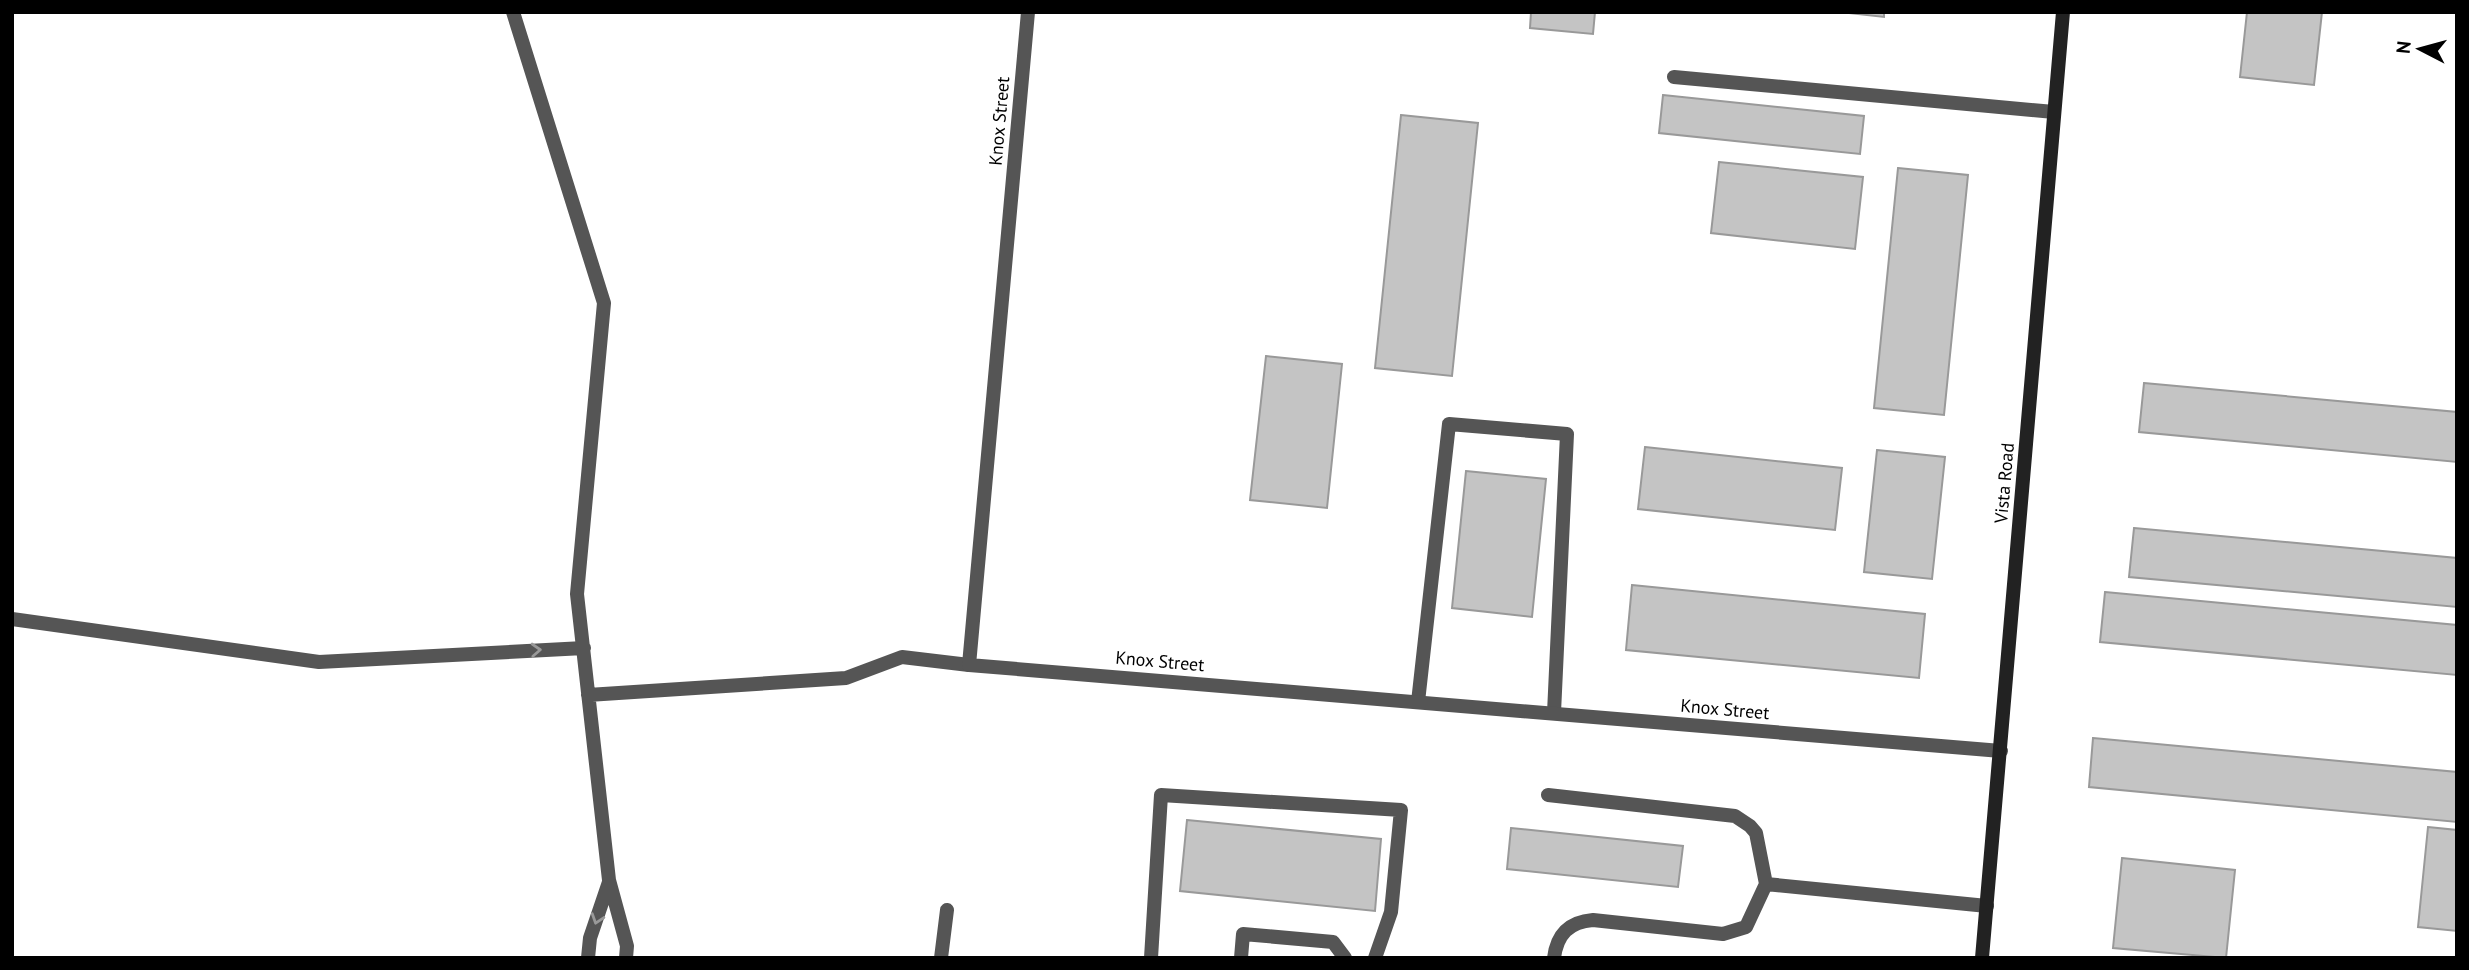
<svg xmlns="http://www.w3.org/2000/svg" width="2469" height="970" viewBox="0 0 2469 970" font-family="'PT Sans',sans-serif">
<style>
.building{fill:#c4c4c4;stroke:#999;stroke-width:2}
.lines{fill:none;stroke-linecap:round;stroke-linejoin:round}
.lane{stroke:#555;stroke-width:14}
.street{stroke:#555;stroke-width:14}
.secondary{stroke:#222;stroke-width:14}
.oneway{stroke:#999}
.labels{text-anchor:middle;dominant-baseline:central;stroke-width:7;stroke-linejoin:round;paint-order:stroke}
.street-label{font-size:18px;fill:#000;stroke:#fff}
</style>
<rect width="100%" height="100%" fill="#fff"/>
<path class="building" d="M1531 12H1595L1593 34 1530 28Z
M1840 12H1884V17Z
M2247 12H2322L2314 85 2240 77Z
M1663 95 1864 116 1860 154 1659 133Z
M1401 115 1478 123 1452 376 1375 368Z
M1719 162 1863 177 1855 249 1711 233Z
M1898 168 1968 175 1944 415 1874 408Z
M1266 356 1342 364 1327 508 1250 500Z
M2144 383 2457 412V462L2139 432Z
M1645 447 1842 468 1835 530 1638 509Z
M1877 450 1945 457 1932 579 1864 572Z
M1466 471 1546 479 1532 617 1452 608Z
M2134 528 2457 558V607L2129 577Z
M1632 585 1925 614 1919 678 1626 650Z
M2105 592 2457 625V675L2100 642Z
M2093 738 2457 772V822L2089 787Z
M1187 820 1381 839 1375 911 1180 891Z
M2428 827 2457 830V931L2418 927Z
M1511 828 1683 846 1678 887 1507 869Z
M2122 858 2235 870 2226 958 2113 948Z"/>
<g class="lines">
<path class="lane" d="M513 12 604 303 577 594 609 880 627 946 626 958
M1674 77 2054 112
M12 619 319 662 584 648
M588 695 846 678 902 657 969 665
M1418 702 1449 424 1567 434 1554 713
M1548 795 1735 816 1750 826 1756 833 1766 884 1987 906
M588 958 590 938 609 882
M941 958 947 910
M1151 958 1161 795 1401 810 1391 912 1375 958
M1241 958 1243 934 1333 942 1345 958
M1554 958C1557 934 1569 922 1593 920L1723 934 1746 927 1766 884"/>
<path class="street" d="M1028 12 969 665 2001 751"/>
<path class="secondary" d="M1982 958 2063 12"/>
</g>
<defs><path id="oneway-chevron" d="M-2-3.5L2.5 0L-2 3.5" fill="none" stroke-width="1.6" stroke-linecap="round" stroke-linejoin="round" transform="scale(1.75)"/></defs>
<g class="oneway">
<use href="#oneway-chevron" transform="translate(536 650) rotate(-3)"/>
<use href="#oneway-chevron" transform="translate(597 919) rotate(108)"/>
</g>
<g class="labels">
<g class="street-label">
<text transform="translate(999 121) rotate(-85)">Knox Street</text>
<text transform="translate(2004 483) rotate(-85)">Vista Road</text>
<text transform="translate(1160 661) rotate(5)">Knox Street</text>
<text transform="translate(1725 709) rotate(5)">Knox Street</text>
</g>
</g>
<rect width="2469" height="970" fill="none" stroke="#000000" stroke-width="28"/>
<g transform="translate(2420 49) rotate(276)" stroke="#ffffff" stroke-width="5" paint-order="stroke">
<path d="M0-5L12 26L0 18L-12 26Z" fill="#000000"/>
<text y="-10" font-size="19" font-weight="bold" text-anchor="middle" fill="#000000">N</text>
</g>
</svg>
